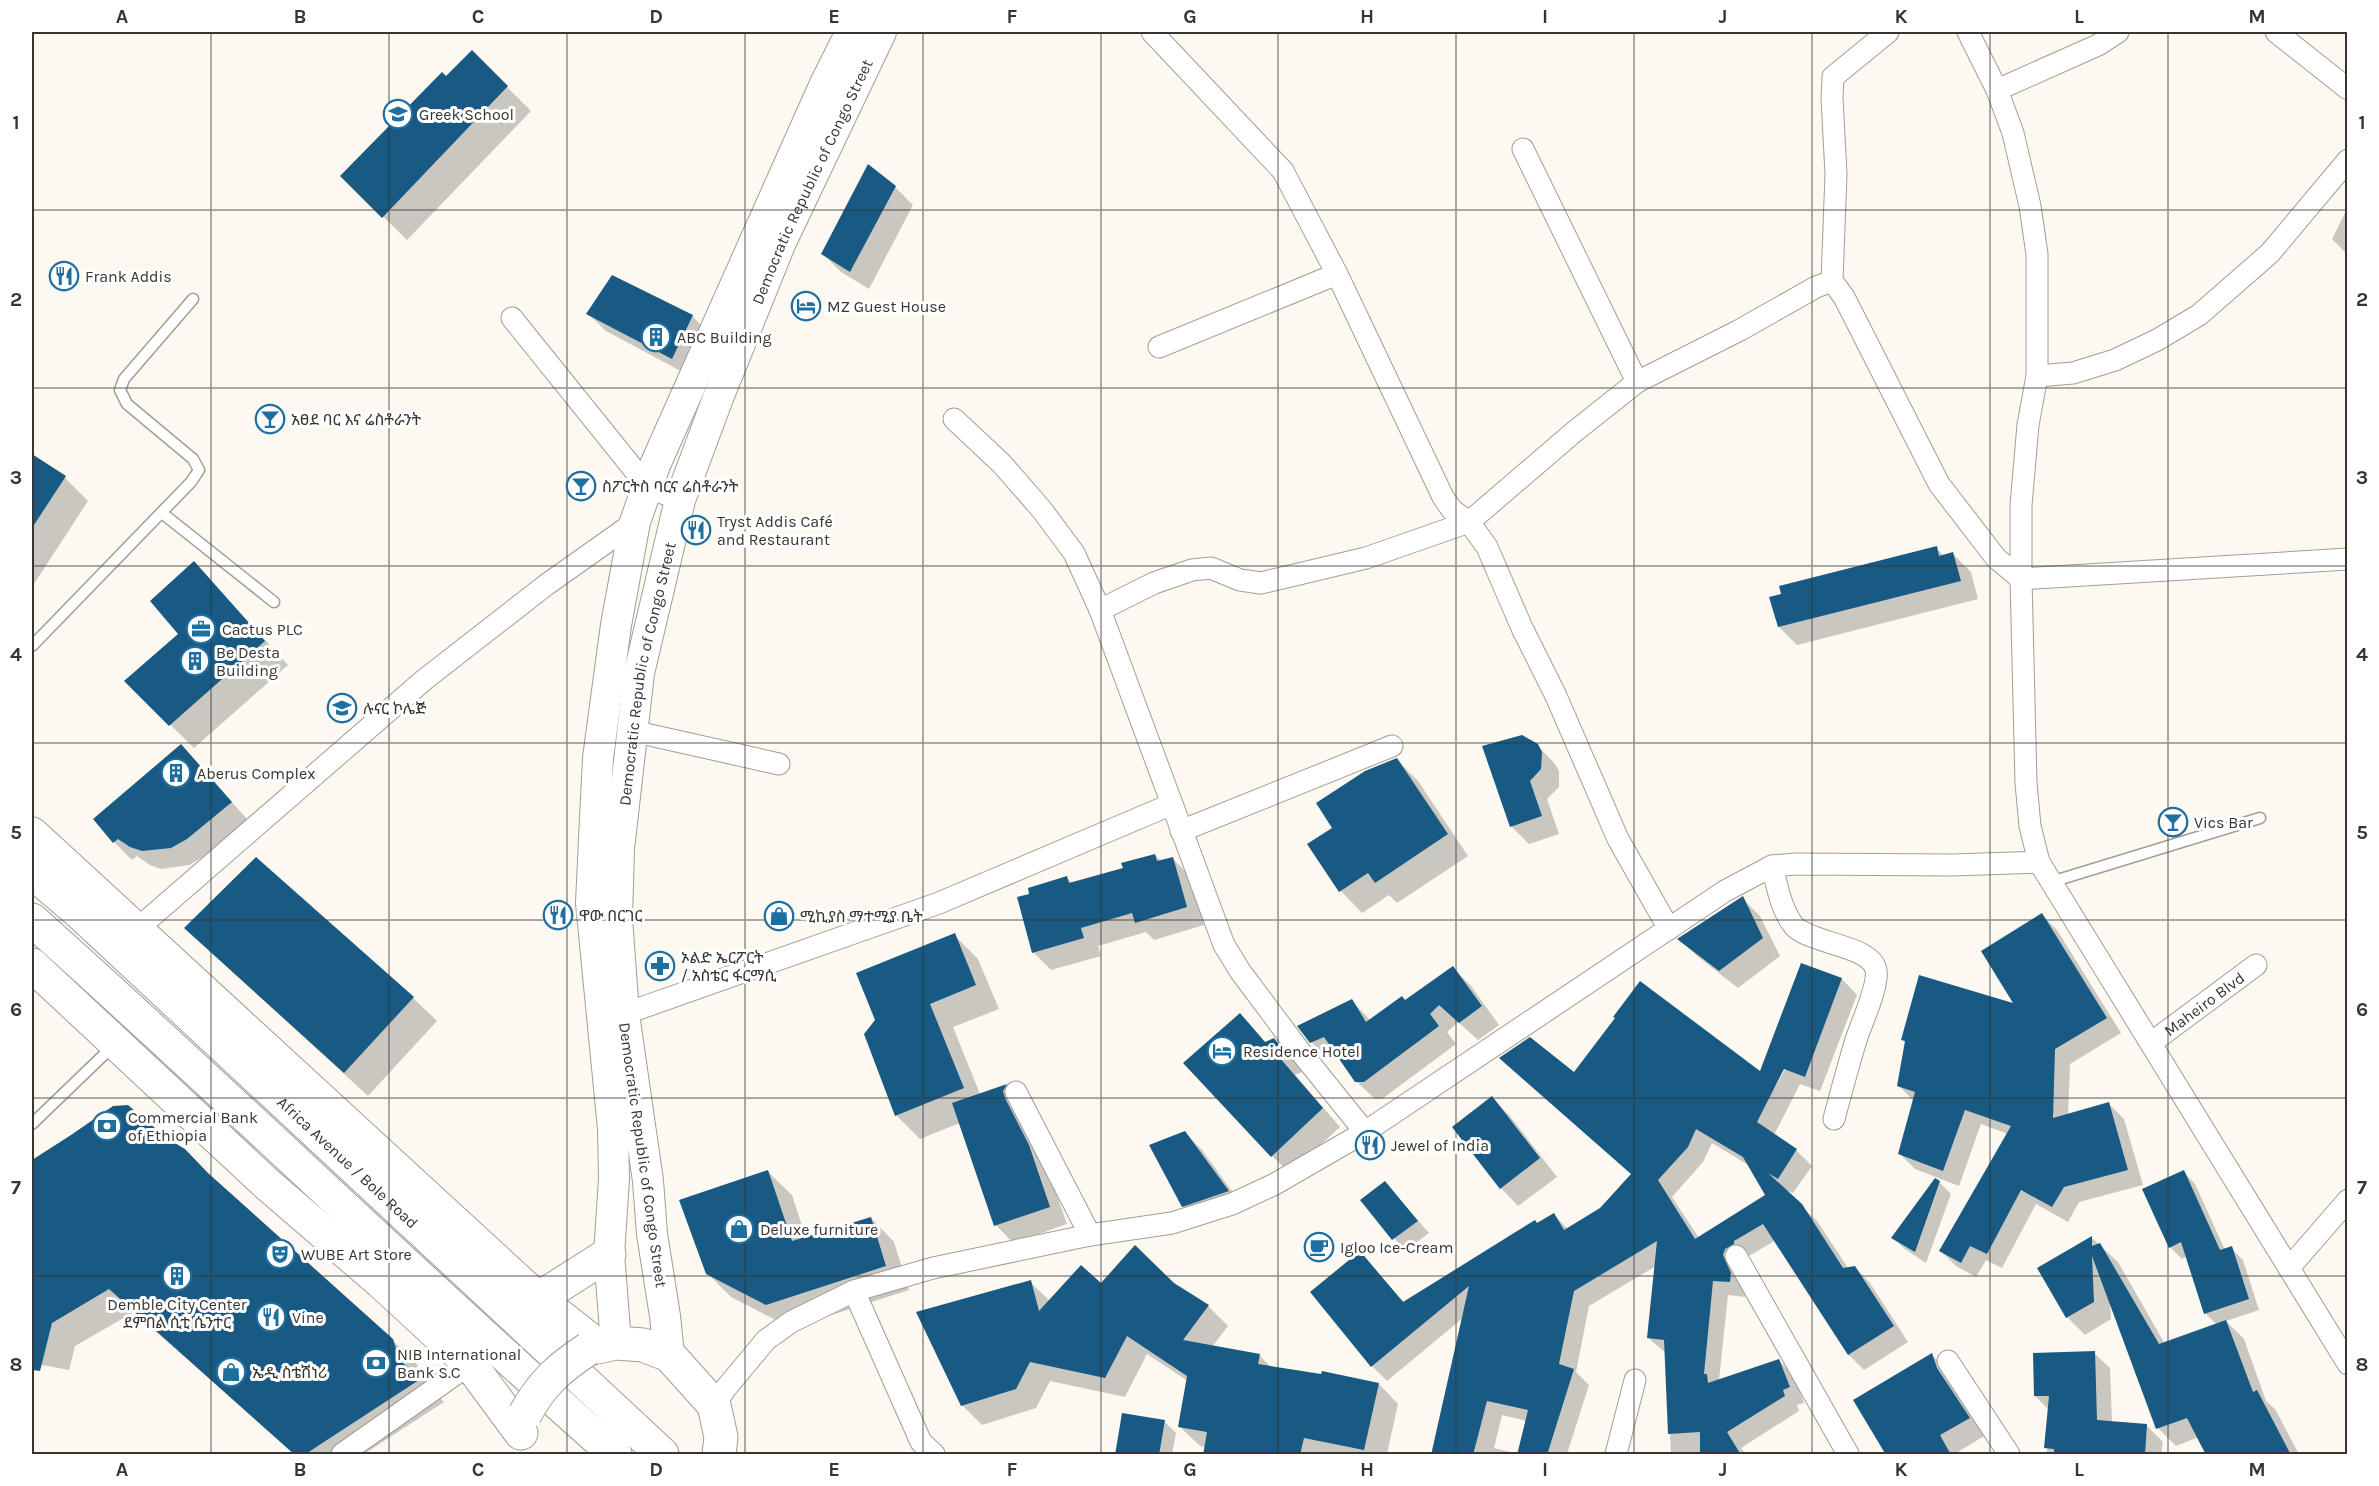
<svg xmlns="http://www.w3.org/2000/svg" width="2379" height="1486" viewBox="0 0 2379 1486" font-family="Karla,'Noto Sans Ethiopic',sans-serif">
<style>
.shadow{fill:#0003;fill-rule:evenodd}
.building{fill:#185a83;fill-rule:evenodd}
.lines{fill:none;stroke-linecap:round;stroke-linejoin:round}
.lane-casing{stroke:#a19e97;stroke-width:13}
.street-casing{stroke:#a19e97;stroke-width:23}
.secondary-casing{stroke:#a19e97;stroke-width:32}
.primary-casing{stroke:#a19e97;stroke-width:35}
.lane{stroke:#fff;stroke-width:10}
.street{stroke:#fff;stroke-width:21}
.secondary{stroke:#fff;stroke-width:30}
.primary{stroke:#fff;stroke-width:33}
.primary-bridge-casing{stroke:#a19e97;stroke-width:35;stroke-linecap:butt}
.primary-bridge{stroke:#fff;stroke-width:33}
.grid{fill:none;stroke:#373532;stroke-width:1.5;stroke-opacity:0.55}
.labels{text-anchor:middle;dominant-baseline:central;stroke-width:6;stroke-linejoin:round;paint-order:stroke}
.poi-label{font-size:16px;fill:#373532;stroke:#fff;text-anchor:start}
.street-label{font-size:16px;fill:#373532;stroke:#fff}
.neatline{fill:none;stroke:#373532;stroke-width:2}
.grid-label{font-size:20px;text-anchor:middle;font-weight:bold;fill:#373532}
</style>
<rect width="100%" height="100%" fill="#fdf9f1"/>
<path class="shadow" d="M472 52 531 111 407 240 342 176Z
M895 187 913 205 869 289 841 272 823 254Z
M2348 207V255L2332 239Z
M588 314 692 316 710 334 690 376 606 331Z
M32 456 65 478 88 501 32 587Z
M1936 548 1944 556 1953 554 1971 572 1978 599 1797 645 1779 627Z
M194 563 288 665 194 748 126 681 180 634Z
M1537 745 1555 764 1559 771V787L1547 799 1559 834 1529 844 1511 826Z
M181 746 248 820 205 856 189 865 161 869 150 865 137 856 132 860 114 842Z
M1397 760 1418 781 1468 856 1397 903 1389 895 1362 913 1341 891 1309 845 1335 828Z
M1155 855 1161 861 1172 858 1190 876 1204 925 1154 940 1146 932 1098 946 1101 956 1051 970 1033 952 1031 895 1067 878 1072 883 1125 869Z
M1742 898 1760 916 1780 956 1738 988 1697 956 1679 939Z
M2042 915 2057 930 2121 1033 2070 1064 2068 1115 2109 1104 2124 1119 2143 1185 2079 1202 2068 1222 2036 1204 2002 1268 1986 1260 1976 1277 1956 1266 1941 1251 2008 1134 1981 1124 1959 1186 1915 1169 1900 1154 1914 1101 1899 1086 1907 1043 1903 1040 2016 1005Z
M954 935 978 959 999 1009 953 1027 980 1094 1006 1085 1024 1103 1067 1224 1013 1243 996 1225 960 1123 920 1139 896 1115 866 1034Z
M210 951 413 998 437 1021 368 1096Z
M1802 965 1842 979 1857 995 1820 1091 1800 1084 1774 1135 1796 1150 1812 1166 1793 1193 1783 1189 1817 1221 1848 1268 1855 1267 1870 1283 1908 1342 1864 1370 1849 1355 1776 1240 1749 1256 1740 1265 1745 1289V1297L1728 1295 1719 1380 1779 1360 1794 1376 1804 1403 1797 1405 1799 1411 1741 1448 1746 1454H1671L1666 1353 1648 1338 1656 1266 1589 1306 1576 1372 1589 1385 1567 1454H1518L1527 1421 1502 1415 1494 1448 1518 1454H1432L1463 1318 1387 1381 1372 1366 1360 1253 1405 1303 1553 1214 1568 1229 1601 1209 1632 1175 1574 1074 1761 1073ZM1786 1062 1789 1063 1775 1087 1777 1080ZM1712 1143 1750 1166 1767 1196 1699 1238 1672 1197 1703 1162Z
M1453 968 1471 986 1499 1025 1478 1040 1458 1022 1447 1032 1456 1044 1382 1099H1375L1356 1081 1339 1056 1329 1060 1311 1042 1352 1001 1371 1021 1405 1002Z
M1240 1015 1266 1043 1273 1039 1291 1057 1302 1072 1295 1075 1340 1127 1290 1173 1272 1156Z
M1492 1098 1510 1116 1557 1177 1518 1206 1501 1188Z
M1184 1132 1202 1150 1245 1209 1201 1224 1183 1206Z
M72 1136 216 1182 392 1340 417 1364 421 1378 444 1402 364 1454H294L134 1312 75 1346 69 1370 32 1363V1161Z
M768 1172 792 1195 806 1238 871 1218 894 1242 909 1290 791 1328 731 1297 707 1273Z
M2184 1172 2195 1184 2225 1250 2231 1248 2243 1260 2259 1310 2226 1321 2244 1339 2266 1401 2275 1409 2299 1454H2207L2199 1437 2176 1446 2158 1428 2110 1302 2111 1319 2085 1335 2067 1317 2092 1238 2118 1262 2165 1344 2217 1325 2205 1313 2187 1256 2182 1259 2170 1247Z
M1939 1182 1951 1194 1926 1263 1905 1249 1893 1238Z
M1396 1195 1429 1233 1405 1251 1363 1200Z
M1030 1282 1050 1301 1101 1285H1173L1208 1306 1228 1326 1212 1347 1259 1355 1271 1367 1379 1384 1398 1404 1387 1454H1205L1206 1447 1200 1446 1180 1427 1188 1381 1147 1354 1125 1397 1050 1381 1036 1408 982 1425 962 1405Z
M2094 1353 2110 1368 2112 1423 2147 1426 2163 1442 2161 1454H2047L2049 1410 2035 1396Z
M1932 1355 1948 1371 1986 1435 1956 1453 1957 1454H1887Z
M1164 1421 1176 1433 1172 1454H1116Z"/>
<path class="building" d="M472 50 508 86 382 218 340 176 442 72 446 76Z
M868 164 896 186 850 272 821 254Z
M612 275 693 315 672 359 586 314Z
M32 454 66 476 32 528Z
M1937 546 1939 556 1953 552 1961 581 1778 627 1769 597 1781 594 1779 586Z
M194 561 265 641 169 726 124 681 178 634 150 601Z
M1522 735 1538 744 1542 752 1541 769 1530 781 1542 816 1510 827 1482 746Z
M181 744 232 802 187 839 171 848 142 851 130 847 118 839 113 843 93 819Z
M1397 758 1448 834 1375 883 1368 873 1339 892 1307 844 1332 828 1316 803 1365 771Z
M1155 854 1157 861 1173 857 1187 907 1135 923 1132 913 1081 928 1084 938 1032 953 1017 897 1029 894 1028 888 1067 876 1069 883 1123 868 1121 863Z
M256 857 414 997 344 1073 184 928Z
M1743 896 1763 938 1719 971 1677 939Z
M2042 913 2107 1018 2055 1049 2053 1118 2109 1102 2128 1170 2064 1187 2052 1207 2021 1190 1987 1254 1970 1246 1961 1263 1939 1251 2011 1126 1965 1110 1943 1171 1898 1154 1915 1092 1897 1086 1905 1041 1901 1040 1919 975 2013 1003 1981 951Z
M955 933 976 985 930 1004 964 1088 895 1116 864 1034 875 1020 856 973Z
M1801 963 1842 978 1805 1077 1784 1069 1757 1122 1797 1149 1778 1179 1768 1173 1802 1204 1843 1268 1855 1266 1894 1326 1848 1355 1763 1224 1734 1241V1244L1725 1249 1723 1255 1731 1273 1730 1282 1713 1281 1704 1374H1707L1708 1383 1779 1359 1790 1387 1783 1390 1785 1396 1727 1432 1741 1455H1700V1432L1668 1434 1664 1340 1647 1338 1657 1241 1574 1291 1559 1364 1574 1369 1547 1455H1517L1528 1410 1487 1401 1473 1455H1431L1469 1286 1371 1367 1310 1292 1360 1251 1403 1302 1535 1220 1537 1223 1554 1213 1564 1230 1600 1208 1631 1174 1499 1058 1530 1037 1574 1072 1615 1018 1613 1017 1640 981 1760 1071ZM1696 1129 1743 1157 1765 1195 1695 1239 1658 1180 1688 1147Z
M1453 966 1482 1006 1459 1023 1439 1005 1430 1014 1439 1026 1364 1082H1355L1324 1037 1310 1043 1297 1026 1352 999 1366 1022 1402 996 1405 1000Z
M1240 1013 1265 1042 1274 1038 1286 1054 1279 1057 1323 1108 1271 1157 1183 1063Z
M1007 1084 1003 1091 1005 1098 1029 1145 1050 1207 994 1226 952 1103Z
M1492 1096 1540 1158 1500 1189 1452 1127Z
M128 1105 168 1139 185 1149 208 1173 393 1339 400 1361 422 1378 304 1455H295L109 1289 52 1323 40 1371 32 1370V1160L71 1135 113 1106Z
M1185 1131 1229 1191 1182 1207 1149 1145Z
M768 1170 792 1241 871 1217 886 1266 766 1305 706 1274 679 1200Z
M2184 1170 2220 1250 2232 1246 2249 1299 2204 1314 2181 1242 2169 1248 2142 1189Z
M1935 1178 1940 1181 1915 1252 1891 1238Z
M1385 1181 1418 1221 1392 1240 1360 1200Z
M2092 1236V1246L2100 1243 2159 1344 2226 1320 2253 1392 2257 1390 2291 1455H2206L2187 1418 2156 1429 2092 1256 2094 1302 2066 1318 2037 1268Z
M1135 1245 1174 1283 1209 1305 1183 1340 1260 1354 1258 1364 1321 1374 1322 1371 1379 1383 1364 1450 1304 1438 1300 1455H1203L1207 1432 1178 1427 1187 1376 1127 1336 1105 1378 1030 1362 1016 1389 961 1406 916 1312 1031 1280 1039 1311 1081 1265 1101 1283Z
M2095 1351 2097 1420 2147 1424 2145 1455H2054V1449L2044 1448 2049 1396H2034L2033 1353Z
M1932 1353 1937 1368 1970 1418 1940 1435 1951 1455H1886L1853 1400Z
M1122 1413 1165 1420 1159 1455H1115Z"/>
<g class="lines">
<g class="lane-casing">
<path id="lane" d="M162 513 274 602
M32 646 191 482 199 470 193 459 127 404 120 390 124 379 193 299
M2051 882 2260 818
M32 1124 113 1046"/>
</g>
<g class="street-casing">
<g id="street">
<path d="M1152 32 1283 171 1337 274 1443 497 1452 510 1469 522 1487 547 1522 628 1556 696 1618 839 1669 929"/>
<path d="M1888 32 1833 77 1832 98 1836 174 1832 281 1844 297 1939 484 1996 558 2021 579 2348 559"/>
<path d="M1968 32 1997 90 2013 133 2030 206 2037 254V376L2028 425 2021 505V579L2026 783 2030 826 2039 862 2348 1364"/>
<path d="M2276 32 2348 89"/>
<path d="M1997 90 2098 45 2118 32"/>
<path d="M1523 149 1637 382"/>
<path d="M512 318 648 487 680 500"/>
<path d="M1159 347 1337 274"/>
<path d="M2037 376 2073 373 2115 360 2157 340 2199 315 2270 253 2348 160"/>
<path d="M954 419 1002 464 1042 510 1074 553 1100 610 1172 804"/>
<path d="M1100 610 1154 583 1192 570 1211 568 1240 580 1261 583 1366 558 1469 522 1574 432 1637 382 1740 330 1816 287 1832 281"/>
<path d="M632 731 779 764"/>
<path d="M1181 831 1392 746"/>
<path d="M1772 866C1777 885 1781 910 1794 926 1811 944 1871 945 1876 970 1879 986 1861 1024 1856 1040 1848 1066 1841 1093 1834 1119"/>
<path d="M136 930 424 680 546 585 635 522"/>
<path d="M624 1014 939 903 1172 804 1224 945 1240 971 1299 1050 1365 1132"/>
<path id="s1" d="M2151 1043 2256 965"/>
<path d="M1016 1092 1090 1235"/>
<path d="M1736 1256 1848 1454"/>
<path d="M2289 1268 2348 1200"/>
<path d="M854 1291 921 1442 934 1454"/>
<path d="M1948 1361 2009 1454"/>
<path d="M714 1405 726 1388 766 1340 791 1322 854 1291 933 1268 1090 1235 1172 1223 1232 1204 1275 1184 1365 1132 1725 891 1772 866 1795 864 1953 865 2039 862"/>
<path d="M342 1454 470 1364"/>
<path d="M1616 1454 1635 1380"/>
</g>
</g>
<g class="secondary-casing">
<g id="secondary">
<path d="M616 1343 609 1254 614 1179 613 1129 591 903 595 818 598 758 616 625 635 522 655 465 824 86 851 32"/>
<path id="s2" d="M669 1355 665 1316 652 1234 648 1181 624 1014 617 918 619 849 639 673 680 500 718 398 781 242 881 32"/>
</g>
</g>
<g class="primary-casing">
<g id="primary">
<path d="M32 834 538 1299 598 1346"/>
<path id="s3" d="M32 872 80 913 662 1454"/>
<path d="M32 920C228 1095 417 1280 615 1454"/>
<path d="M32 965 267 1184 381 1282 470 1364 521 1433"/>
<path d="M538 1299 609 1254"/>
<path d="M588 1349 616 1343 643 1345 669 1355 714 1405 721 1437 719 1454"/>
</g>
</g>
<use href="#lane" class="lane"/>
<use href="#street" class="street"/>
<use href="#secondary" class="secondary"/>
<use href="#primary" class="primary"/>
<g class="primary-bridge-casing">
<path id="primary-bridge" d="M525 1414C542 1383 559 1368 588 1349"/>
</g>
<use href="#primary-bridge" class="primary-bridge"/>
</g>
<path class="grid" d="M211 32V1454M389 32V1454M567 32V1454M745 32V1454M923 32V1454M1101 32V1454M1278 32V1454M1456 32V1454M1634 32V1454M1812 32V1454M1990 32V1454M2168 32V1454M32 210H2348M32 388H2348M32 566H2348M32 743H2348M32 920H2348M32 1098H2348M32 1276H2348"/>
<defs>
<g id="school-ring" transform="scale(1.5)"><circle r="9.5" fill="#fff" stroke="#1e6ea0" stroke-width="1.5"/><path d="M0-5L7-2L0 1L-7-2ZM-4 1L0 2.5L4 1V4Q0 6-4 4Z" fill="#1e6ea0"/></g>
<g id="restaurant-ring" transform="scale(1.5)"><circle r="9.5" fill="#fff" stroke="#1e6ea0" stroke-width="1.5"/><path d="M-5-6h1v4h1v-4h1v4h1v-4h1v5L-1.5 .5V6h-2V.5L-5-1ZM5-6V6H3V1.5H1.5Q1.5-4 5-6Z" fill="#1e6ea0"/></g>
<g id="hotel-ring" transform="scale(1.5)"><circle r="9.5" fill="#fff" stroke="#1e6ea0" stroke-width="1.5"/><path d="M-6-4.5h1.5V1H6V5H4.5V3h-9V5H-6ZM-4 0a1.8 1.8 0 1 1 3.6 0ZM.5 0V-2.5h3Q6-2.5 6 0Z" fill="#1e6ea0"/></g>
<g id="building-ring" transform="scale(1.5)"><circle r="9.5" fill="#fff" stroke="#1e6ea0" stroke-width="1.5"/><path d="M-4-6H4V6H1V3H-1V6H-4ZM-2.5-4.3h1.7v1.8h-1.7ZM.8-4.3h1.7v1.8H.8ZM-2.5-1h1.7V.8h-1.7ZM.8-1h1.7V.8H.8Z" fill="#1e6ea0"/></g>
<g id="bar-ring" transform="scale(1.5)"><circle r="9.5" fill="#fff" stroke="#1e6ea0" stroke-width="1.5"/><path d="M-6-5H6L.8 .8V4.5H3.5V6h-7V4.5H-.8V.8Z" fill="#1e6ea0"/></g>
<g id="office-ring" transform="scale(1.5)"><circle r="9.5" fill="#fff" stroke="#1e6ea0" stroke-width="1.5"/><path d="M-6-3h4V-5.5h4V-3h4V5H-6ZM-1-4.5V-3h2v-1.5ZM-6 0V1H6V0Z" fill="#1e6ea0"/></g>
<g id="university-ring" transform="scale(1.5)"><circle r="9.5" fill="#fff" stroke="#1e6ea0" stroke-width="1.5"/><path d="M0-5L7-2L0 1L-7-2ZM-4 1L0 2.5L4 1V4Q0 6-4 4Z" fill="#1e6ea0"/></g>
<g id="shop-ring" transform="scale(1.5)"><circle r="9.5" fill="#fff" stroke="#1e6ea0" stroke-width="1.5"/><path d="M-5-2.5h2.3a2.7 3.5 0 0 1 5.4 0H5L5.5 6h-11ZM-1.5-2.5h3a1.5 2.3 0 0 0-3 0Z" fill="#1e6ea0"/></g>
<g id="pharmacy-ring" transform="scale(1.5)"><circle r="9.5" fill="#fff" stroke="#1e6ea0" stroke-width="1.5"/><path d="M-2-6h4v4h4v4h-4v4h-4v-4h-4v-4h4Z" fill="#1e6ea0"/></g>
<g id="bank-ring" transform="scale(1.5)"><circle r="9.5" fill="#fff" stroke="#1e6ea0" stroke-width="1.5"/><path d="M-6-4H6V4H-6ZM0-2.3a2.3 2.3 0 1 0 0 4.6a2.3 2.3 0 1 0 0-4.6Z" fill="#1e6ea0"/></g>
<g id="cafe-ring" transform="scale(1.5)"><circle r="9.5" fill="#fff" stroke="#1e6ea0" stroke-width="1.5"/><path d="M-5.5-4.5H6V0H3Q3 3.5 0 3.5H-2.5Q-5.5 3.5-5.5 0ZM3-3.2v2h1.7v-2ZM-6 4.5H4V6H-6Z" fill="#1e6ea0"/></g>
<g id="theatre-ring" transform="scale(1.5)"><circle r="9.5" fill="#fff" stroke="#1e6ea0" stroke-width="1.5"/><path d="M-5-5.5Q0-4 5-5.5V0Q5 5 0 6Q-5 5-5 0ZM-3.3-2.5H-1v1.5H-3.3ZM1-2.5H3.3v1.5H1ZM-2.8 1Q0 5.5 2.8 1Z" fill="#1e6ea0"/></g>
</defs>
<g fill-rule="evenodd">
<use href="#school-ring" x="398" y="114"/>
<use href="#restaurant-ring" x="64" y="276"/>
<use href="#hotel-ring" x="806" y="306"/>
<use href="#building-ring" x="656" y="337"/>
<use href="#bar-ring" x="270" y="419"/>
<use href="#bar-ring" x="581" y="486"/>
<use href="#restaurant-ring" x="696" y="530"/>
<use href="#office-ring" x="201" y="629"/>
<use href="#building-ring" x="195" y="661"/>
<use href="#university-ring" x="342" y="708"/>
<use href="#building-ring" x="176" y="773"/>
<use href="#bar-ring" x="2173" y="822"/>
<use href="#restaurant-ring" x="558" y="915"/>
<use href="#shop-ring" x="779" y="916"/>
<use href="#pharmacy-ring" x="660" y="966"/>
<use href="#hotel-ring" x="1222" y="1051"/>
<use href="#bank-ring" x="107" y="1126"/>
<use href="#restaurant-ring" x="1370" y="1145"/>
<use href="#shop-ring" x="739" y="1229"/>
<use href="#cafe-ring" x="1319" y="1247"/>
<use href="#theatre-ring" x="280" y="1254"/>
<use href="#building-ring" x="177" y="1276"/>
<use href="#restaurant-ring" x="271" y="1317"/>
<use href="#bank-ring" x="376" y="1363"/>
<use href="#shop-ring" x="231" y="1372"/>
</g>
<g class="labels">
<g class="poi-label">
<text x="419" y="114">Greek School</text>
<text x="85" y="276">Frank Addis</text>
<text x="827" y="306">MZ Guest House</text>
<text x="677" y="337">ABC Building</text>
<text x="291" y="419">አፀደ ባር እና ሬስቶራንት</text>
<text x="602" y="486">ስፖርትስ ባርና ሬስቶራንት</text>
<text x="717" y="521">Tryst Addis Café<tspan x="717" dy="18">and Restaurant</tspan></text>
<text x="222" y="629">Cactus PLC</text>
<text x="216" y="652">Be Desta<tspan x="216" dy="18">Building</tspan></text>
<text x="363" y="708">ሉናር ኮሌጅ</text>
<text x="197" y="773">Aberus Complex</text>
<text x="2194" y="822">Vics Bar</text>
<text x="579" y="915">ዋው በርገር</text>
<text x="800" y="916">ሚኪያስ ማተሚያ ቤት</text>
<text x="681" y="957">ኦልድ ኤርፖርት<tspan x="681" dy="18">/ አስቴር ፋርማሲ</tspan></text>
<text x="1243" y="1051">Residence Hotel</text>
<text x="128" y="1117">Commercial Bank<tspan x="128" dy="18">of Ethiopia</tspan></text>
<text x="1391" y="1145">Jewel of India</text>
<text x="760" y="1229">Deluxe furniture</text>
<text x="1340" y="1247">Igloo Ice-Cream</text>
<text x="301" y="1254">WUBE Art Store</text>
<text x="177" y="1304" text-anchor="middle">Demble City Center<tspan x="177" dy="18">ደምበል ሲቲ ሴንተር</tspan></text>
<text x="292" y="1317">Vine</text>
<text x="397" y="1354">NIB International<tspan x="397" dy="18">Bank S.C</tspan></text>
<text x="252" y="1372">ኤዲ ስቴሽነሪ</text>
</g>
<g class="street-label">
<text stroke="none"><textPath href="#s2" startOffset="1209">Democratic Republic of Congo Street</textPath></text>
<text stroke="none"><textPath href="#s2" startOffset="687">Democratic Republic of Congo Street</textPath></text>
<text stroke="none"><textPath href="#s1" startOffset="66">Maheiro Blvd</textPath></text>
<text transform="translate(643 1155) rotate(82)">Democratic Republic of Congo Street</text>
<text stroke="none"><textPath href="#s3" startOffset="429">Africa Avenue / Bole Road</textPath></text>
</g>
</g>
<rect width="2379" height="1486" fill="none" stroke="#ffffff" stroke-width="66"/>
<rect x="33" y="33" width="2313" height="1420" class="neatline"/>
<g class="grid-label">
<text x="122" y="23">A</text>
<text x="300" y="23">B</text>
<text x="478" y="23">C</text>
<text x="656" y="23">D</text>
<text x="834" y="23">E</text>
<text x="1012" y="23">F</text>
<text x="1190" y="23">G</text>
<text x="1367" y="23">H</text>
<text x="1545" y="23">I</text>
<text x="1723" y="23">J</text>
<text x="1901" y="23">K</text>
<text x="2079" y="23">L</text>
<text x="2257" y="23">M</text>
<text x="16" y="129">1</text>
<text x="2362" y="129">1</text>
<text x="16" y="306">2</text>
<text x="2362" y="306">2</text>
<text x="16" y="484">3</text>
<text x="2362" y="484">3</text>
<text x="16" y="661">4</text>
<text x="2362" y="661">4</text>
<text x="16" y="839">5</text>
<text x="2362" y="839">5</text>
<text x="16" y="1016">6</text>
<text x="2362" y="1016">6</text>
<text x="16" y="1194">7</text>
<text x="2362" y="1194">7</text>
<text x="16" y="1371">8</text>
<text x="2362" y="1371">8</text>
<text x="122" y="1476">A</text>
<text x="300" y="1476">B</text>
<text x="478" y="1476">C</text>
<text x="656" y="1476">D</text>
<text x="834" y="1476">E</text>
<text x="1012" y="1476">F</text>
<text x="1190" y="1476">G</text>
<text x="1367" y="1476">H</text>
<text x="1545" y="1476">I</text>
<text x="1723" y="1476">J</text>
<text x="1901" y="1476">K</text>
<text x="2079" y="1476">L</text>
<text x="2257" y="1476">M</text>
</g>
</svg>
